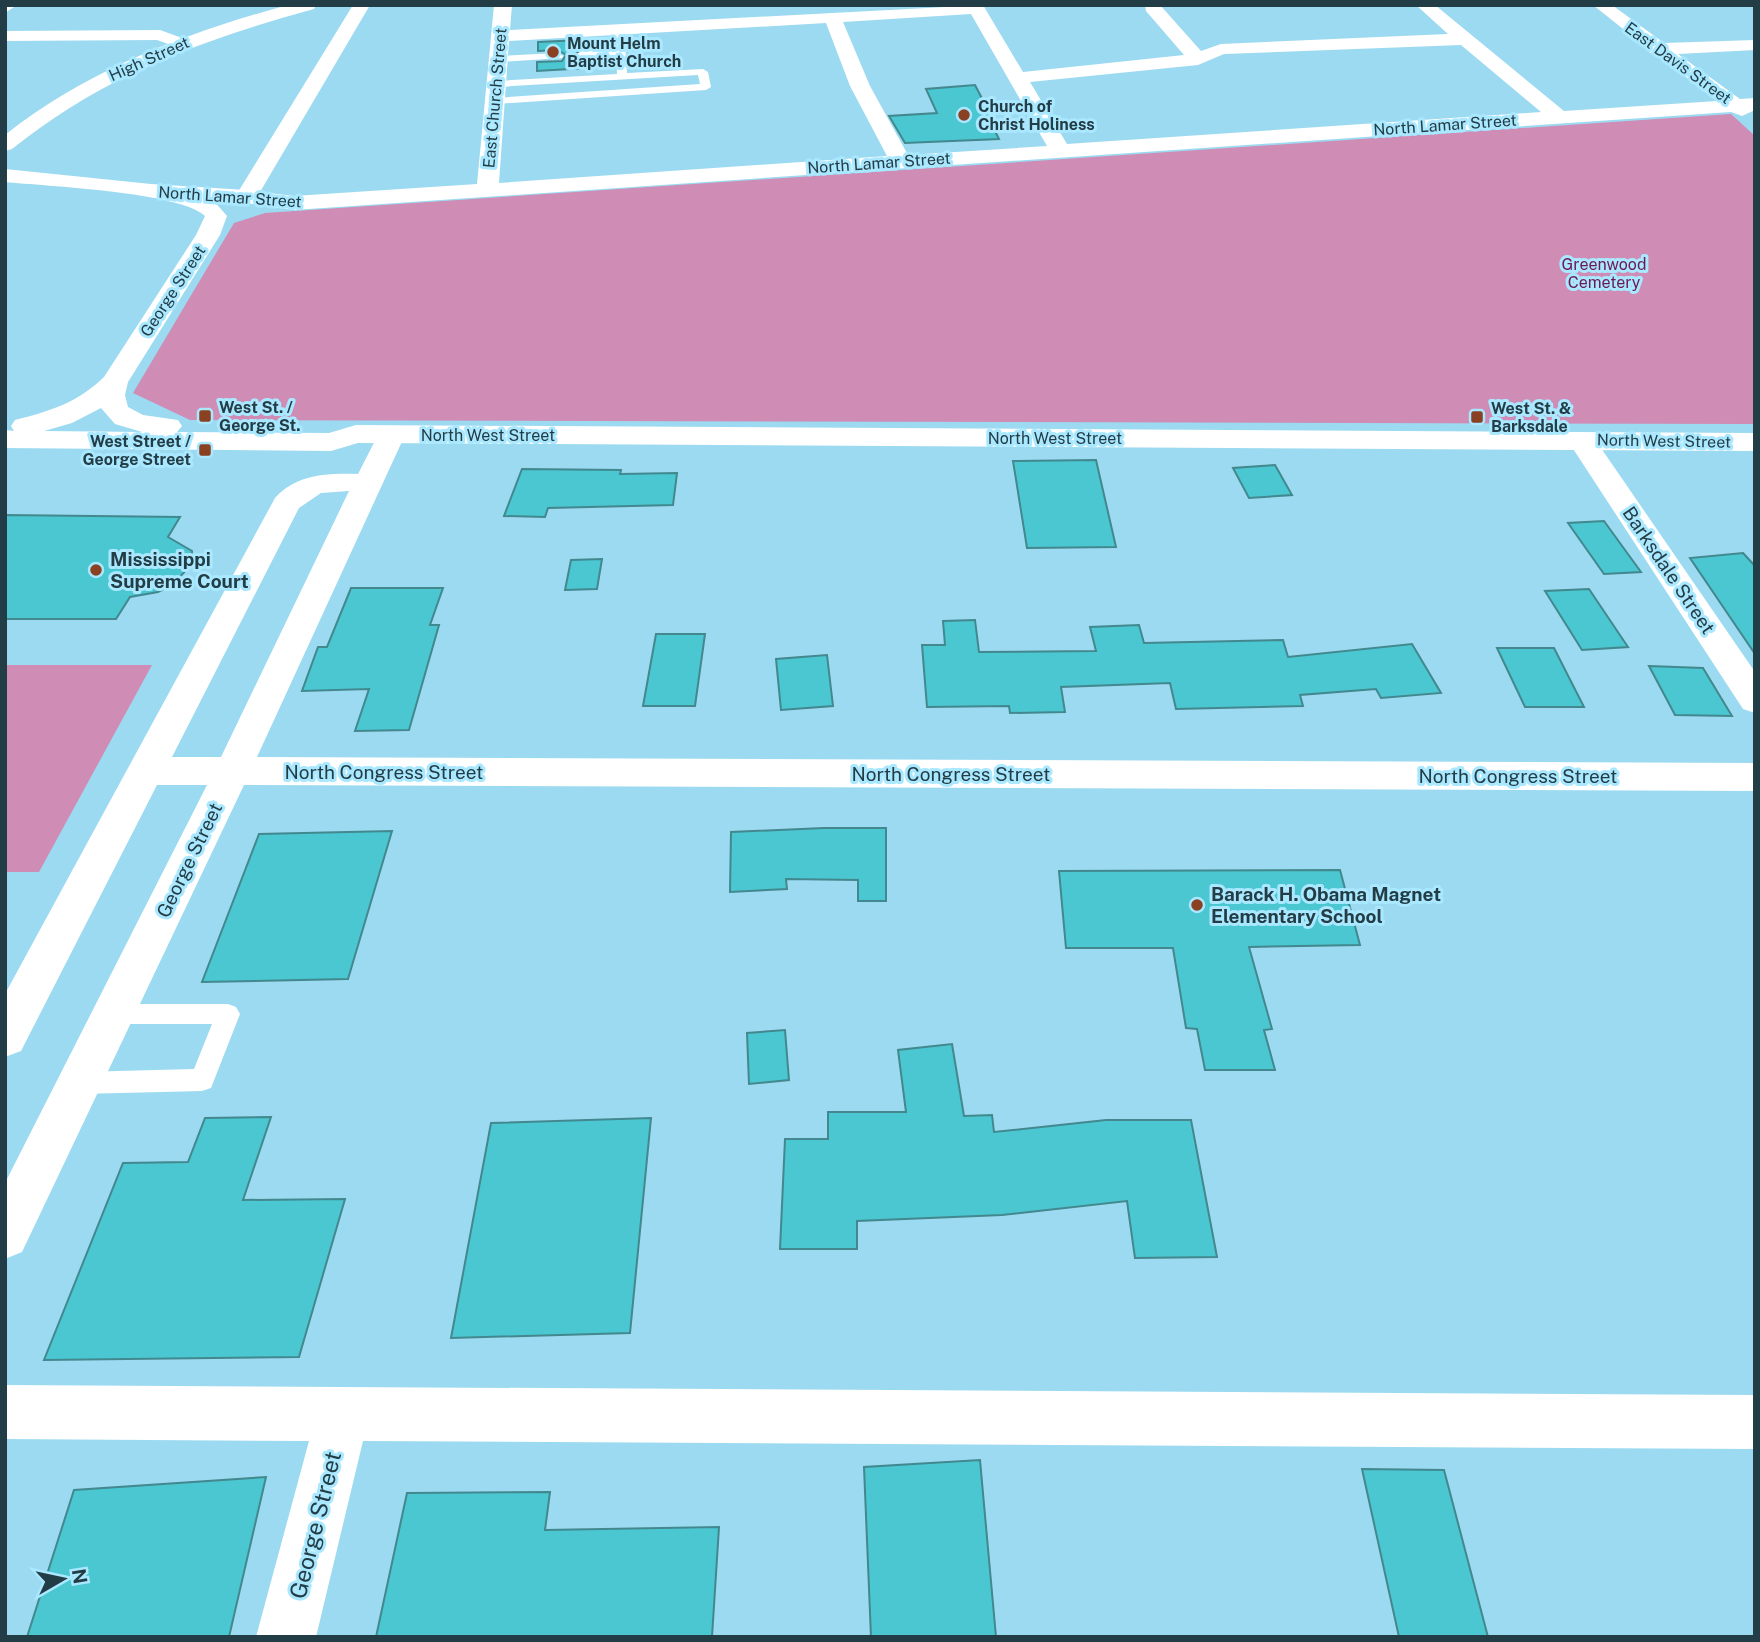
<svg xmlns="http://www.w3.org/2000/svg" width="1760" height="1642" viewBox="0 0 1760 1642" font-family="'Public Sans',sans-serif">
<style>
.green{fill:#cf8cb5}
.building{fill:#4ac7d1;stroke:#42888e;stroke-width:2}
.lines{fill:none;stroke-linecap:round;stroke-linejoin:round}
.service{fill:#fff;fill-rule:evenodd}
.minor{fill:#fff;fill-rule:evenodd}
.tertiary{fill:#fff;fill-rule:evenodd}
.poi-dot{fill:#894122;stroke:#a9e8ff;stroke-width:2.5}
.labels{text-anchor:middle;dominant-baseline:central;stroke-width:6;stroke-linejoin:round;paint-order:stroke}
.far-poi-label{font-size:16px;font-weight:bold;fill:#233d46;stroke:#a9e8ff;text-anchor:start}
.far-street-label{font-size:16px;fill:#233d46;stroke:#a9e8ff}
.far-park-label{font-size:16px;fill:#6d1953;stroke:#a9e8ff}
.poi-label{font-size:19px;font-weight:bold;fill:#233d46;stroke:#a9e8ff;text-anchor:start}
.street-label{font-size:19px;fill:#233d46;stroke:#a9e8ff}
.near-street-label{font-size:23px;fill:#233d46;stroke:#a9e8ff}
</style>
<rect width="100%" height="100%" fill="#9cdaf1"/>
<path class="green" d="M1731 114 1755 136V424L190 420 133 393 234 223 265 213Z
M5 665H152L39 872H5Z"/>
<path class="building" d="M603 39V47L582 48 575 55 582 60 604 58V67L537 71V62L562 61 566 55 558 50 538 51V42Z
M975 85 999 131H995L999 139 905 143 889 116 937 113 926 89Z
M1096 460 1116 547 1027 548 1013 461Z
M1275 465 1292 495 1249 498 1233 468Z
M522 469 621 470 620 474 677 473 673 505 548 508 545 517 504 516Z
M5 515 180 517 168 537 192 551 191 565 172 585 158 592 130 597 116 619H5Z
M1604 521 1641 572 1604 574 1568 523Z
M1743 553 1755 566V654L1690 558Z
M602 559 597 589 565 590 571 560Z
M351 588H443L430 625H439L409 730 355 731 369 689 302 691 318 647H327Z
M1589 589 1628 647 1582 650 1545 591Z
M975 620 979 652 1096 651 1090 627 1139 625 1144 643 1283 640 1288 657 1412 644 1441 693 1381 698 1376 689 1300 695 1303 706 1176 709 1170 683 1061 687 1065 712 1010 713 1009 706 927 707 922 645H945L943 621Z
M656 634H705L695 706H643Z
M1497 648H1554L1584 707H1525Z
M827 655 833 706 781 710 776 659Z
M1649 666 1703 668 1732 716 1675 715Z
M824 828H886V901H858V880L786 879 787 889 730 892 731 832Z
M392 831 348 979 202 982 259 834Z
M1340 870 1360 945 1249 947 1272 1029 1264 1030 1275 1070H1205L1197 1029 1186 1028 1173 948H1066L1059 871Z
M785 1030 789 1080 749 1084 747 1033Z
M952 1044 964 1116 992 1115 994 1132 1106 1120H1191L1217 1257 1135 1258 1127 1201 1002 1215 857 1221V1249H780L785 1139H828V1112H906L898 1050Z
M271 1117 243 1200 345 1199 299 1357 44 1360 123 1163 188 1162 205 1118Z
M651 1118 630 1333 451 1338 491 1123Z
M980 1460 996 1637H871L864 1467Z
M1362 1469 1444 1470 1488 1637H1399Z
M266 1477 229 1637H27L74 1490Z
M550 1492 545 1530 719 1527 712 1637H376L407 1493Z"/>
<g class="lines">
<path class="service" d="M619 26 624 29 627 73 703 69 708 72 711 87 706 90 495 104 490 101 495 98 700 84 698 75 496 87 491 84 496 81 617 74 616 55 582 57 577 54 582 51 615 49 614 29Z
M558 53 563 56 562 58 498 62 493 59 498 56Z
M114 1004H228L236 1007 240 1014 211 1088 202 1091 80 1094 71 1091 68 1083 71 1075 80 1072 194 1069 212 1024H114L106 1021 102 1014 106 1007Z"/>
<path class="minor" d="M5 5H17L5 13Z
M353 5H370L260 192 294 196 477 184 494 5H512L510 30 983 5 1023 72 1184 55 1146 11 1145 5H1160L1201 51 1221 44 1448 34 1416 5H1435L1564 111 1717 101 1656 54 1650 53 1647 48 1593 5H1612L1664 43 1755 40V50L1678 54 1740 99 1755 98V110L1742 116 1731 112 294 210 238 202 235 197ZM971 14 1047 146 908 155 870 86 843 22ZM826 23 850 86 887 156 499 183 509 41ZM1461 45 1541 112 1067 144 1030 82 1198 65 1224 54Z
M160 30 185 39 188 43 179 48 157 40 5 41V31Z
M391 426 401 429 405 435 257 757 1755 763V791L244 785 22 1252 5 1259V1183L207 785H157L21 1051 5 1057V994L275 498C297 474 327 473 358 474L381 429ZM349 491 221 757H172L299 508 321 493Z
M1582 432 1592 435 1755 672V713L1743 709 1568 441 1572 435Z
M5 1385 1755 1395V1449L363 1441 316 1637H256L309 1441 5 1439Z"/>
<path class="tertiary" d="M288 5H316L314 9C202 40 104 75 12 149L5 151V135C89 69 186 33 288 5Z
M5 169 151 184 246 190 254 192 257 197 254 202 246 204 213 200 227 216 220 235 128 382 125 395 128 407 143 415 178 420 182 426 177 432 329 433 356 425 1755 433V451L358 443 331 451 5 448V430L14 431 11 426 15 420C50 411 77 403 104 377L196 235 205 216C181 192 44 186 5 182ZM101 408 115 424 142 432 44 431 72 423Z"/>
</g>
<g class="poi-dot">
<circle cx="553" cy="52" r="7"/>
<circle cx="964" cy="115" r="7"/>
<rect x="198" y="409" width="14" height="14" rx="3.5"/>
<rect x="1470" y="410" width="14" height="14" rx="3.5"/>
<rect x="198" y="443" width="14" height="14" rx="3.5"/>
<circle cx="96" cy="570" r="7"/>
<circle cx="1197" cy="905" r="7"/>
</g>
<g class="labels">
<g class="far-poi-label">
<text x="567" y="43">Mount Helm<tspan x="567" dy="18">Baptist Church</tspan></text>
<text x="978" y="106">Church of<tspan x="978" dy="18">Christ Holiness</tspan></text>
<text x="219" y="407">West St. /<tspan x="219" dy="18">George St.</tspan></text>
<text x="1491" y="408">West St. &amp;<tspan x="1491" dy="18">Barksdale</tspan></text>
<text x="191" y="441" text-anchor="end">West Street /<tspan x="191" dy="18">George Street</tspan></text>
</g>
<g class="far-street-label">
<text transform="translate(149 59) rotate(-24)">High Street</text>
<text transform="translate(1678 63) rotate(36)">East Davis Street</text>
<text transform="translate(495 98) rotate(-85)">East Church Street</text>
<text transform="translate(1445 125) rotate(-4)">North Lamar Street</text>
<text transform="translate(879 163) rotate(-4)">North Lamar Street</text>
<text transform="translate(230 197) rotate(4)">North Lamar Street</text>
<text transform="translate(173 291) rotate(-57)">George Street</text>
<text x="488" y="435">North West Street</text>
<text x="1055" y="438">North West Street</text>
<text transform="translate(1664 441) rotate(1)">North West Street</text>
</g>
<g class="far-park-label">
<text x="1604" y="264">Greenwood<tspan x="1604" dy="18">Cemetery</tspan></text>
</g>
<g class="poi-label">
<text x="110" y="559">Mississippi<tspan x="110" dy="22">Supreme Court</tspan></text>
<text x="1211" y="894">Barack H. Obama Magnet<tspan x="1211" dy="22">Elementary School</tspan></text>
</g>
<g class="street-label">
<text transform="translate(1669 570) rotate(56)">Barksdale Street</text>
<text x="384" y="772">North Congress Street</text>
<text x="951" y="774">North Congress Street</text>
<text x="1518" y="776">North Congress Street</text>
<text transform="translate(189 860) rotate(-64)">George Street</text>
</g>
<g class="near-street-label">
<text transform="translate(315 1525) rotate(-76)">George Street</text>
</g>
</g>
<rect width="1760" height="1642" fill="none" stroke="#233d46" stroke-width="14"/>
<g transform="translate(63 1579) rotate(81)" stroke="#a9e8ff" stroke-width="5" paint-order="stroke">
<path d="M0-5L12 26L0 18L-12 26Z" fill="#233d46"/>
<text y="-10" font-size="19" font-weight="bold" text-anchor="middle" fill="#233d46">N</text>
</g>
</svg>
